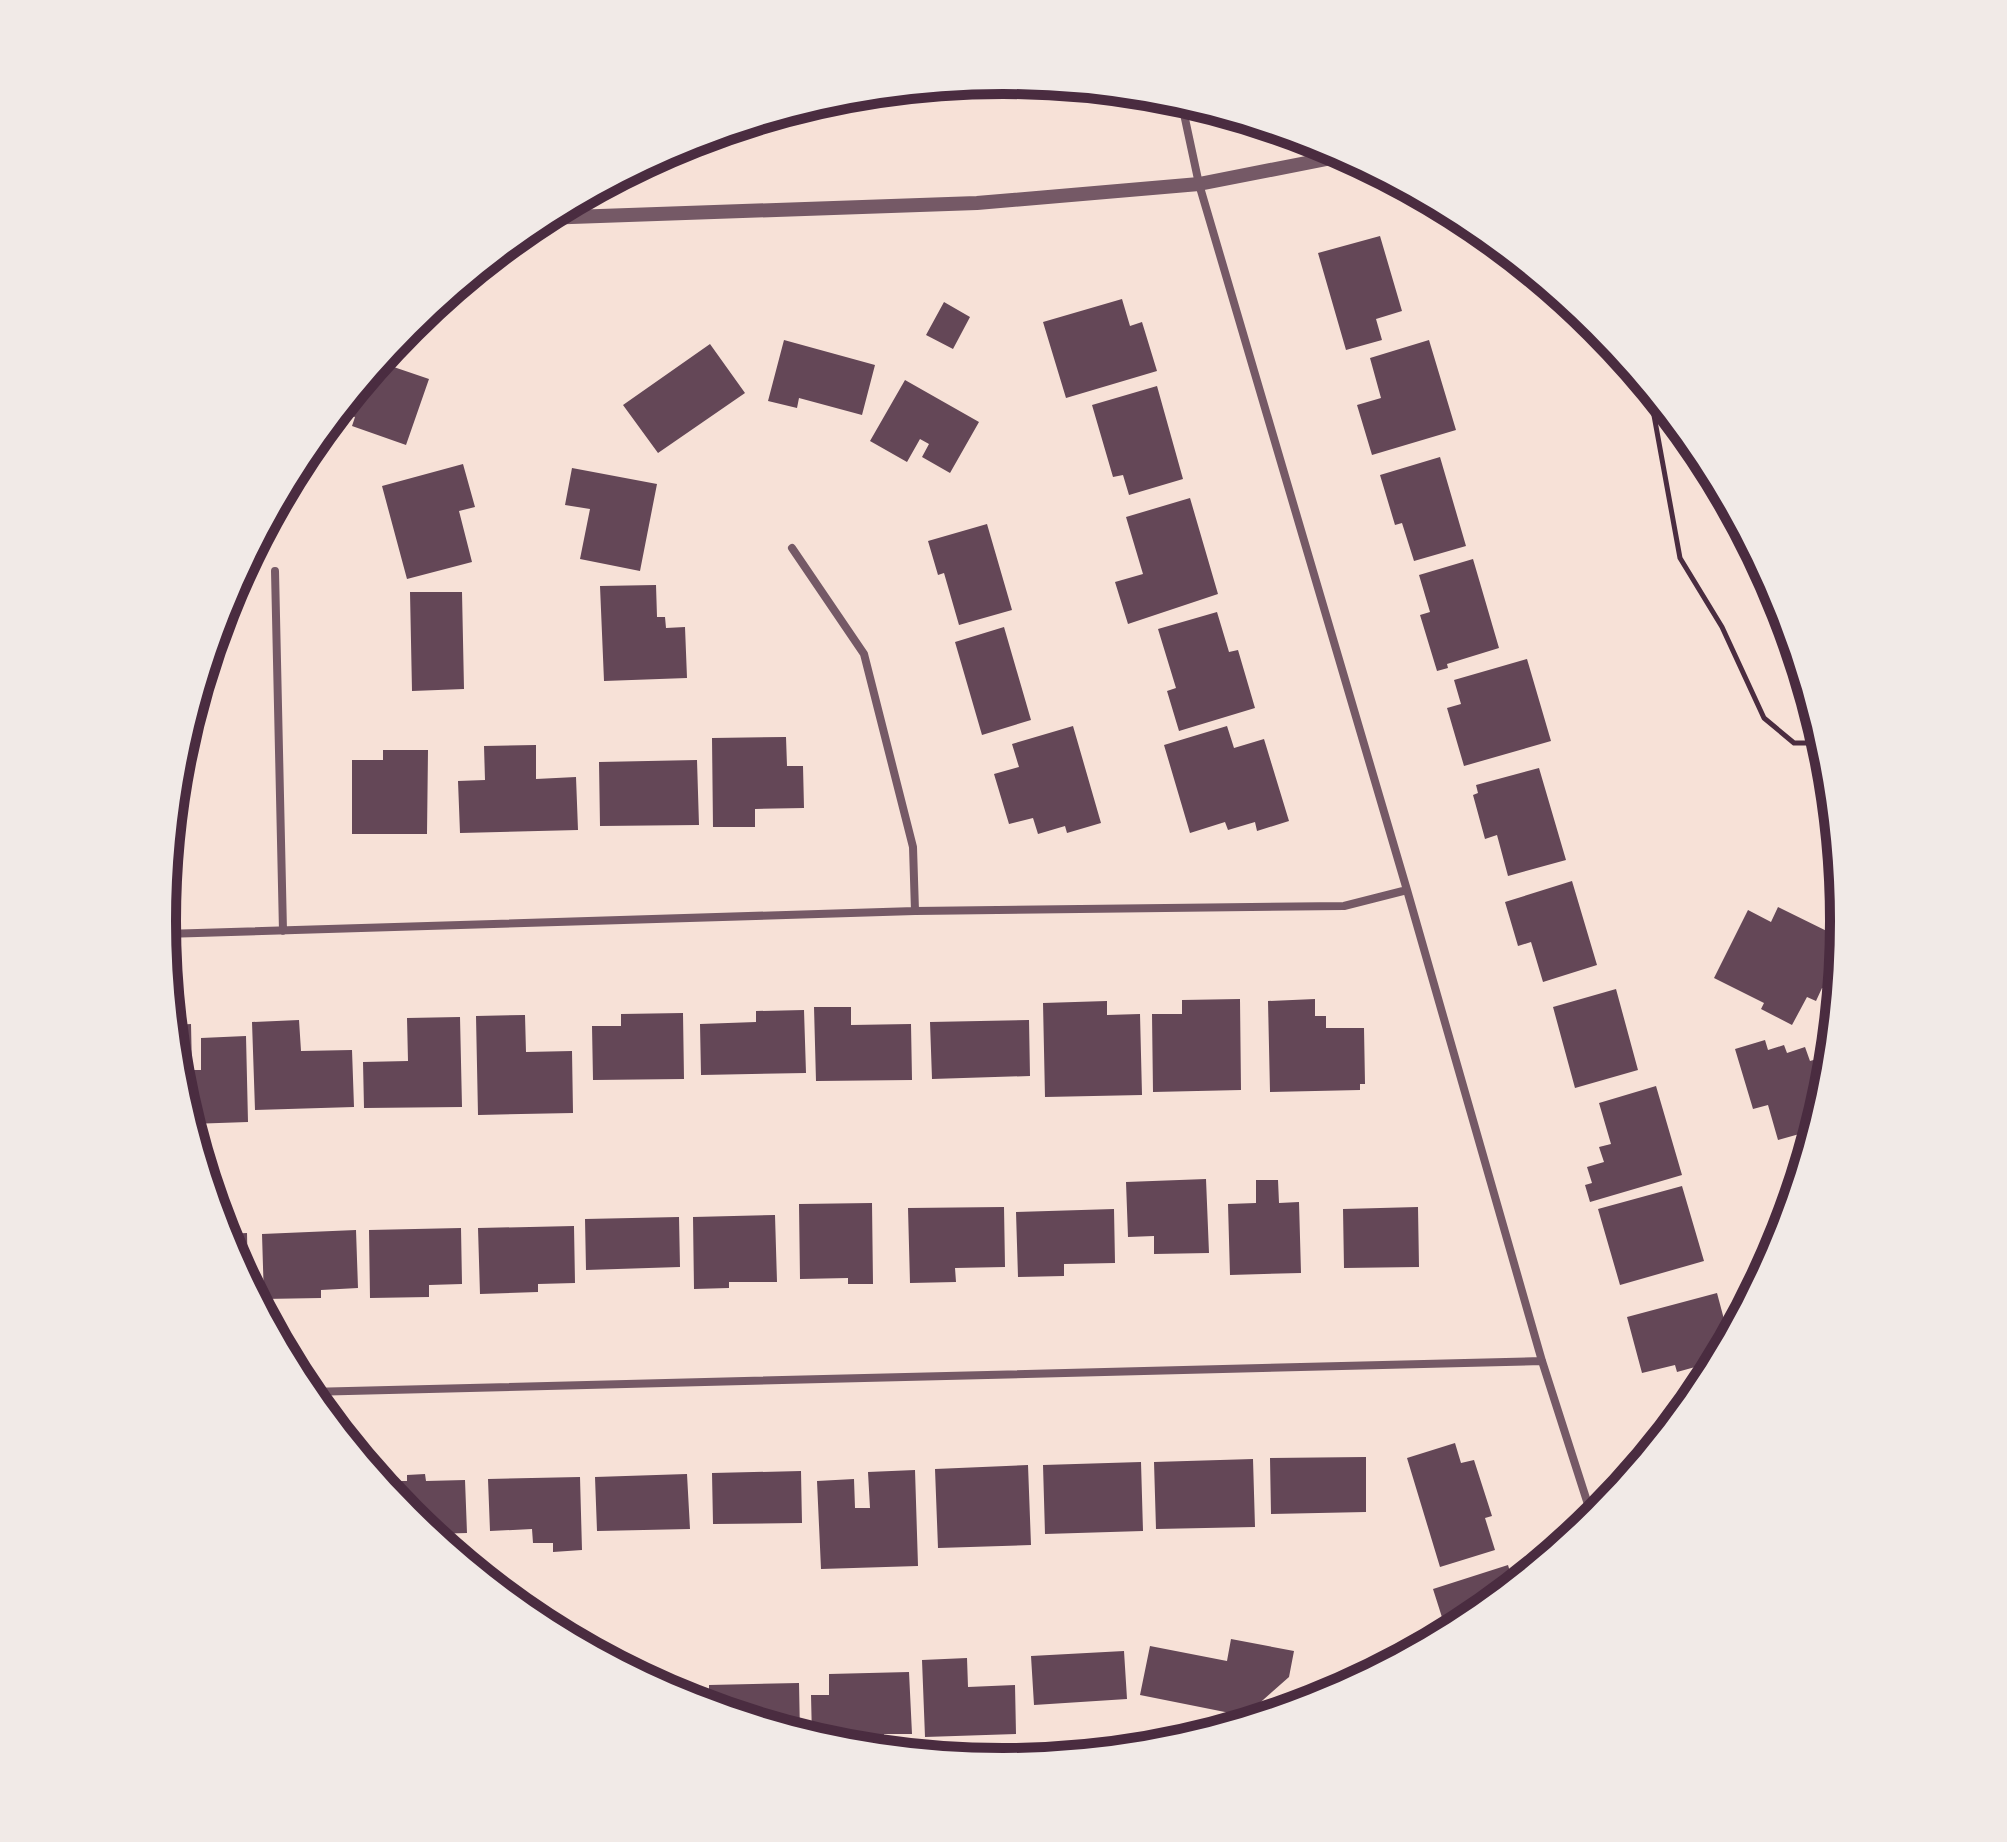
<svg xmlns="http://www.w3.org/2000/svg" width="2007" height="1842" viewBox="0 0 2007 1842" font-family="'Roboto Condensed',sans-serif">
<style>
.building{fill:#644757}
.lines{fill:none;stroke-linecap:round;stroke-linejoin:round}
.path{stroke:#4a2c40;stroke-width:5}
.minor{stroke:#755966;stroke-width:8}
.tertiary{stroke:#755966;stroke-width:14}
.rim{fill:none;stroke:#4a2c40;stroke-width:10}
</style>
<rect width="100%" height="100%" fill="#f7e1d7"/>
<path class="building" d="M1380 236 1402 311 1376 319 1382 340 1346 350 1318 253Z
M1122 299 1130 326 1142 322 1157 371 1066 398 1043 322Z
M944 302 970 317 953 349 926 335Z
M784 340 875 365 862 415 799 398 797 408 768 401Z
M1429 340 1456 430 1372 455 1357 405 1381 398 1370 358Z
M710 344 745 393 658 453 623 405Z
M379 362 429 379 406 445 352 426 355 417 339 412Z
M905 380 979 422 950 473 922 457 929 444 920 439 907 462 870 441Z
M1157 386 1183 479 1129 495 1123 475 1113 477 1092 405Z
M1440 457 1466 546 1414 561 1402 523 1395 525 1380 475Z
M463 464 475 507 459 511 472 562 407 579 382 486Z
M572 468 657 484 640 571 580 559 590 509 565 505Z
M1190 498 1218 594 1128 624 1115 582 1143 574 1126 517Z
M987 524 1012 610 959 625 944 573 938 575 928 541Z
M1473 559 1499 648 1447 664 1448 668 1437 671 1420 615 1430 612 1419 575Z
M656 585 657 617H665L666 628 685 627 687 678 604 681 600 586Z
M410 592H462L464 689 412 691Z
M1217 612 1229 652 1238 650 1255 708 1179 731 1167 691 1176 688 1158 629Z
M1004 627 1031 720 982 735 955 642Z
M1527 659 1551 741 1464 766 1447 708 1461 704 1454 680Z
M1073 726 1101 823 1067 833 1065 826 1038 834 1033 818 1009 824 994 774 1019 767 1012 744Z
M1227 726 1234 748 1264 739 1289 821 1257 831 1255 822 1228 830 1225 822 1190 833 1164 745Z
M786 737 787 766H803L804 808 755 809V827H713L712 738Z
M536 745V779L576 777 578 830 460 833 458 781 485 780 484 746Z
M383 750H428L427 834H352V760H383Z
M697 760 699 825 600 826 599 762Z
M1539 768 1566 860 1508 876 1497 835 1485 839 1473 795 1478 793 1476 785Z
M177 776H182L185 834 171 835Z
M1572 881 1597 965 1543 982 1531 942 1518 946 1505 902Z
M1778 907 1843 939 1841 960 1826 989 1822 988 1816 1001 1807 997 1792 1025 1761 1009 1764 1003 1714 978 1748 910 1771 922Z
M1616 989 1638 1070 1575 1088 1553 1007Z
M1240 999 1241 1090 1153 1092 1152 1014H1182V1000Z
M1315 999V1016H1326V1028H1364L1365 1084H1360V1090L1270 1092 1268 1001Z
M1107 1001V1015L1140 1014 1142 1095 1045 1097 1043 1003Z
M814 1007H851V1025L911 1024 912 1080 816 1081Z
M804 1010 806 1073 701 1075 700 1024 756 1022V1011Z
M683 1013 684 1079 593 1080 592 1026H621V1014Z
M525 1015 526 1052 572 1051 573 1113 478 1115 476 1016Z
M460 1017 462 1107 364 1108 363 1062 408 1061 407 1018Z
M299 1020 301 1051 352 1050 354 1107 255 1110 252 1022Z
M1029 1020 1030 1076 932 1079 930 1022Z
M191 1024 192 1070H201V1038L246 1036 248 1122 190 1124 179 1085 173 1025Z
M1765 1040 1768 1050 1784 1045 1787 1053 1805 1047 1810 1061 1831 1055 1828 1085 1818 1088 1819 1094 1826 1092 1812 1138 1810 1131 1778 1140 1768 1105 1753 1109 1735 1049Z
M1656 1086 1682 1175 1590 1202 1585 1185 1592 1183 1587 1167 1604 1162 1599 1147 1611 1144 1599 1103Z
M1206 1179 1209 1253 1154 1254V1236L1128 1237 1126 1182Z
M1256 1180H1278L1279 1203 1299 1202 1301 1273 1230 1275 1228 1204 1256 1203Z
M1682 1186 1704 1261 1620 1285 1598 1209Z
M872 1203 873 1284H848V1278L800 1279 799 1204Z
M1004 1207 1005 1267 955 1268 956 1282 910 1283 908 1208Z
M1418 1207 1419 1267 1344 1268 1343 1209Z
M1114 1209 1115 1263 1064 1264V1276L1018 1277 1016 1212Z
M775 1215 777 1282H729V1288L694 1289 693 1217Z
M679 1217 680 1267 586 1270 585 1219Z
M574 1226 575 1283 538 1284V1292L480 1294 478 1228Z
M461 1228 462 1284 429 1285V1297L370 1298 369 1230Z
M356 1230 358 1288 321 1290V1298L264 1299 262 1234Z
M247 1233 248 1283 224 1234Z
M1717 1293 1729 1338 1717 1361 1677 1372 1675 1365 1642 1373 1627 1317Z
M1455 1443 1461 1463 1474 1460 1492 1516 1485 1518 1495 1550 1440 1567 1407 1458Z
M1366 1457V1512L1271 1514 1270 1458Z
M1253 1459 1255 1527 1156 1529 1154 1462Z
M1141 1462 1143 1531 1045 1534 1043 1465Z
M1028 1465 1031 1545 938 1548 935 1469Z
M915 1470 918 1566 821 1569 817 1481 854 1479 855 1508H870L868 1472Z
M801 1471 802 1523 713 1524 712 1473Z
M425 1474 426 1481 465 1480 467 1533 431 1534 409 1515 381 1481H407V1475Z
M687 1474 690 1529 597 1531 595 1477Z
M580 1477 582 1550 553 1552V1543H533L532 1529 490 1531 488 1479Z
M1508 1565 1514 1585 1470 1621 1447 1633 1433 1589Z
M1231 1639 1294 1651 1289 1677 1245 1716 1140 1695 1150 1646 1227 1661Z
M1124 1651 1127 1699 1034 1705 1031 1656Z
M967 1658 968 1687 1015 1685 1016 1734 925 1737 922 1660Z
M909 1672 912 1734H884V1747L839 1746 812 1737 811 1695H829V1674Z
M799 1683 800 1734 709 1706V1685Z"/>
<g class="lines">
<path class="path" d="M1649 388 1680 558 1722 627 1764 718 1794 743H1824"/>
<path class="minor" d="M1181 100 1199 184 1407 890 1542 1361 1593 1520
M792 548 864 654 913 847 915 911
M275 571 283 931
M164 934 915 911 1344 906 1407 890
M308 1392 1542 1361"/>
<path class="tertiary" d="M543 218 977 203 1199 184 1347 155"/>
</g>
<path d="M0 0H2007V1842H0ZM176 921a827 827 0 1 1 1654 0a827 827 0 1 1-1654 0Z" fill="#f1eae7" fill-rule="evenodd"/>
<path class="rim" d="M176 921a827 827 0 1 1 1654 0a827 827 0 1 1-1654 0Z"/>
</svg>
